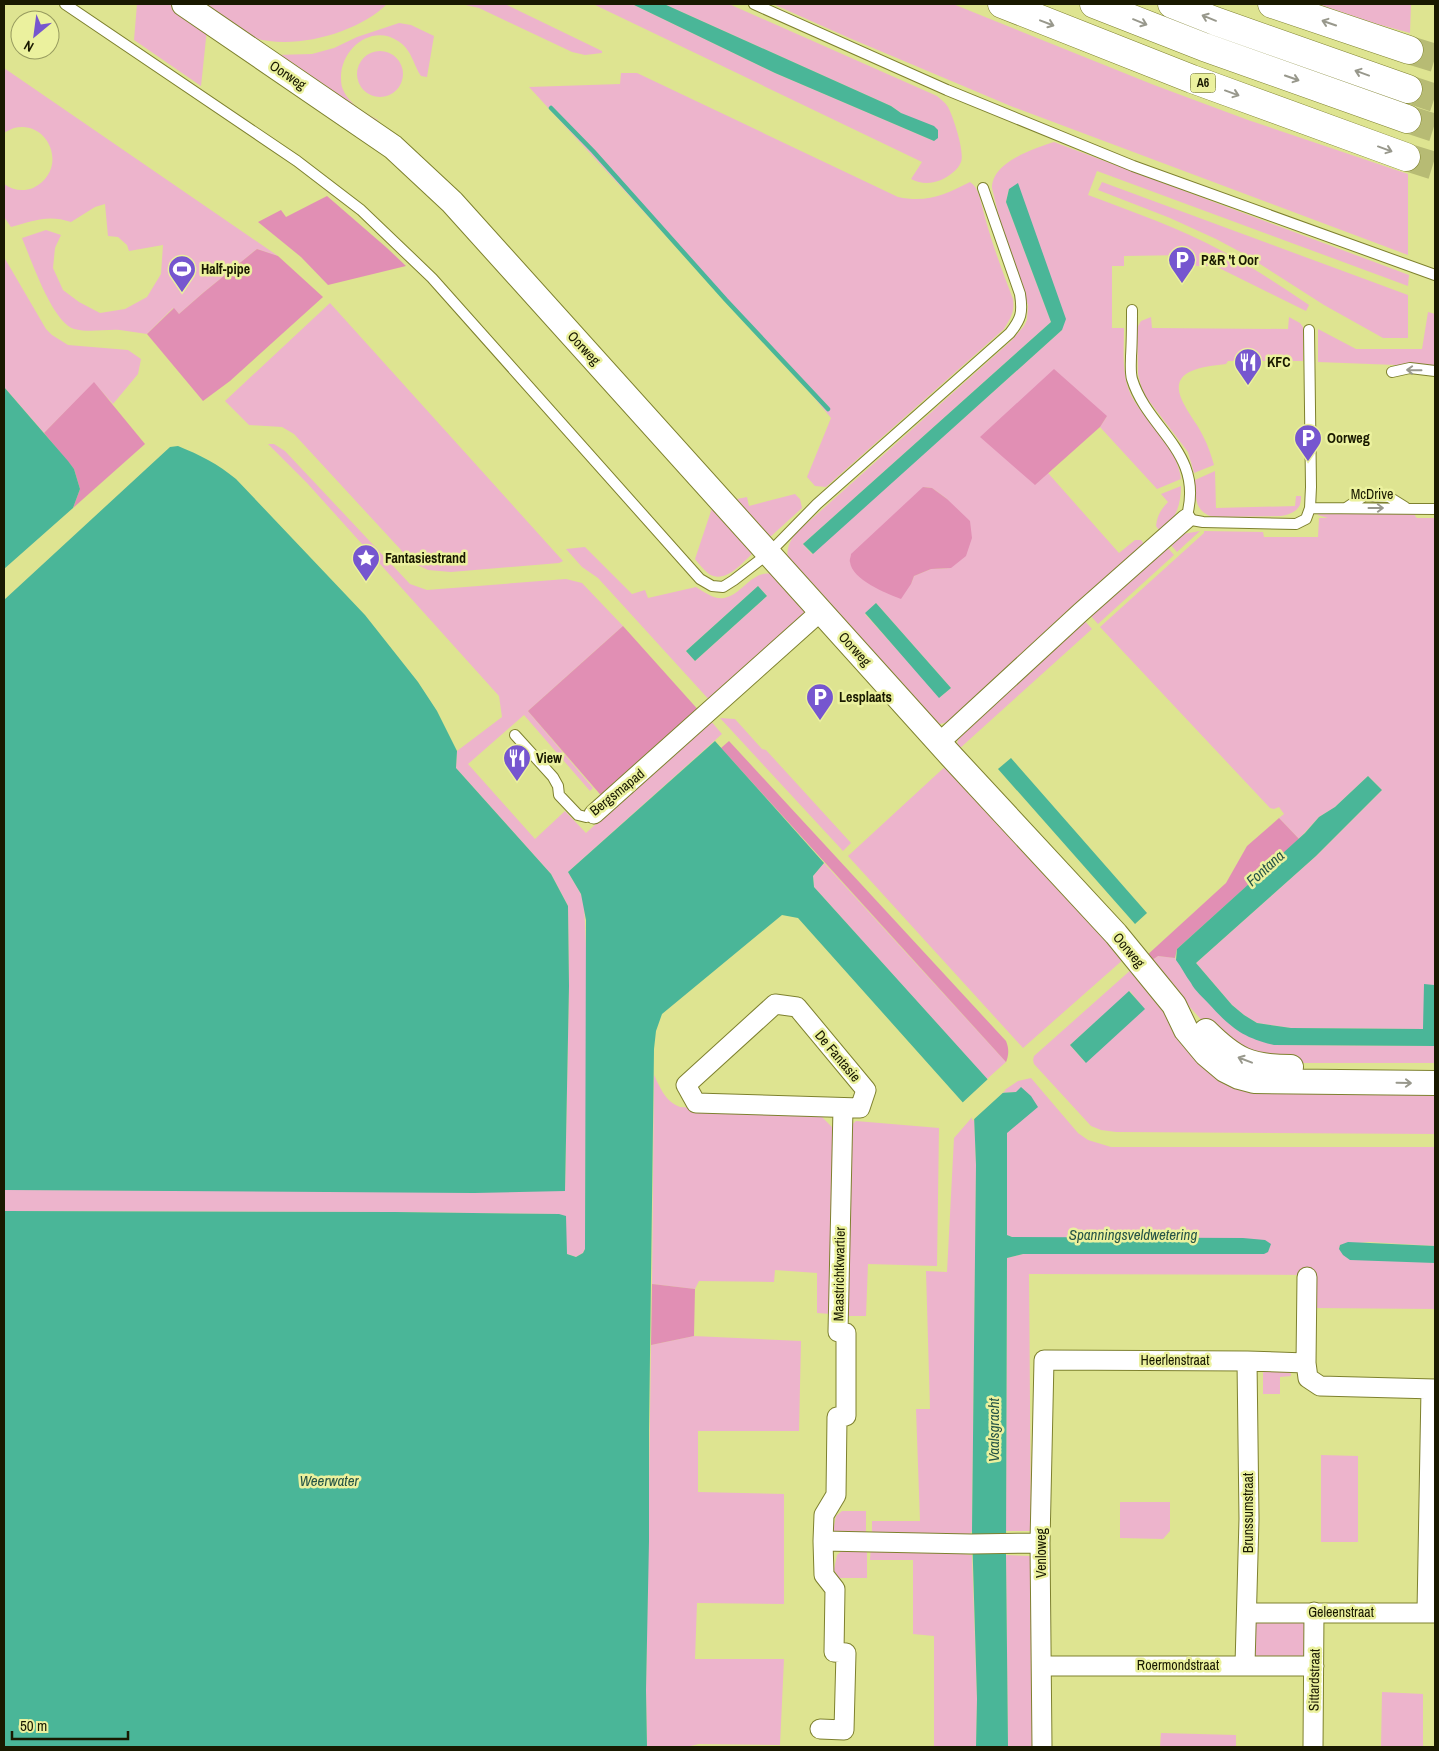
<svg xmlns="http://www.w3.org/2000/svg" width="1439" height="1751" viewBox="0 0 1439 1751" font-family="'Archivo Narrow',sans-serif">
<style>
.green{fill:#edb4cc;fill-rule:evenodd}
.forest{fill:#e18fb4}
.water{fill:#4ab698}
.pier{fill:#dee491}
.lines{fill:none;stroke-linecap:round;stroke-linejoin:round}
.stream{stroke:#4ab698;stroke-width:4.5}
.motorway-tunnel{stroke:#b7bb74;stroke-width:28;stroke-dasharray:28 14;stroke-linecap:butt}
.service-casing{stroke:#7e812e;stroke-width:12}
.minor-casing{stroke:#7e812e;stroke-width:21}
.tertiary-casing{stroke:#7e812e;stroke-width:26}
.motorway-casing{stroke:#7e812e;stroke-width:29}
.service{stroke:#fff;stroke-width:10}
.minor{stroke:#fff;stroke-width:19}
.tertiary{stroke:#fff;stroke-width:24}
.motorway{stroke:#fff;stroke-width:28}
.oneway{stroke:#98988c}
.labels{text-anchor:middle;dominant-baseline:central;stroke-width:5;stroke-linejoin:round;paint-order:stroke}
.shield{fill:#ebf19e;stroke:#585a2f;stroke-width:1}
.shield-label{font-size:12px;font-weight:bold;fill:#191900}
.street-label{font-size:14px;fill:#191900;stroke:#ebf19e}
.poi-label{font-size:14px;font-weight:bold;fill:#191900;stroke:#ebf19e;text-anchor:start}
.water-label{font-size:15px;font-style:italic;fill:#265446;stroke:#ebf19e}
</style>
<rect width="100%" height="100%" fill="#dee491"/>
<path class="green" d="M137 4H171L207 29 201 86 134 40Z
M198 4H387C357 34 287 53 247 35 230 27 214 14 198 4Z
M461 4H505L602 51V53L585 55 572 52 479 8Z
M593 4H632L775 73 934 141 901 113 891 106 664 4H729L937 96C940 99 945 102 948 107 953 116 965 152 961 162 958 170 949 176 941 180 930 184 921 184 911 179L922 162Z
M773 4H953L1154 85 1248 120 1408 174V255L1013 107 847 37Z
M1318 4H1411L1410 33 1377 24Z
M399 23 411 25 434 36 427 77 421 76C413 64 412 50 398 41 372 24 342 48 341 76 341 79 341 84 342 87 348 104 364 112 378 120L373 123 275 55 312 54 334 48 357 37Z
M357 74a23 23 0 1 1 46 0a23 23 0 1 1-46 0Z
M4 68 278 256 257 249 203 293 179 314 173 308 147 334C138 333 129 331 120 330 105 329 90 333 74 329 52 322 31 259 22 238L46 230 61 235 55 248 53 268 63 290 79 302 100 313 125 309 147 297 161 274 163 245 129 251 127 245 118 237 108 236 105 204 95 207 71 222C48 214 33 221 11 227L4 217V184C12 190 23 192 33 188 70 170 49 119 14 128 11 129 7 131 4 133Z
M621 73H637L898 197C927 203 945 195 970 182 978 187 980 198 982 206 990 238 1001 268 1013 299 1015 311 1011 318 1004 329L826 487 815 486 807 477 831 418 808 390 529 87 620 84Z
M1054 142 1409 275 1408 286 1097 171 1088 195C1133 212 1180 228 1222 251 1252 267 1281 286 1309 305L1306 311 1215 266H1188L1187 255 1124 256V266H1112V328H1124C1124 351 1121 376 1132 397 1148 425 1177 446 1181 479L1157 489 1100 427 1107 416 1035 485 1048 473 1119 553 1135 540H1141L1144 544 948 722 940 724 932 721 788 561C786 550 789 541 797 532L1012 340 1024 326 1027 320 1028 305 1003 234 992 188C992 162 1033 149 1054 142ZM1009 189 1062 330 812 554 803 544 1051 322 1006 202ZM923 487 932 488 947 499 951 568 931 569 914 576 911 584ZM876 603 951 688 940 697 865 614Z
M1102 182 1408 295V338H1383L1324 305 1246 255 1216 239 1170 218 1098 190Z
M4 257 46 329 52 335 68 345 128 350 141 359 138 374 113 404 94 383 44 433 4 387Z
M330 303 563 561 559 563 451 572 428 570 413 563 294 434 282 427 249 425 225 401Z
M1428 312 1435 314V369L1396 365 1318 362V329L1356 349H1422Z
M1151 317 1152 328 1288 329 1289 317 1300 323 1303 327V361H1228L1226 364C1201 367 1164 370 1185 406 1190 416 1198 425 1203 436 1208 445 1211 455 1214 465L1194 473 1188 452 1146 397 1141 386 1138 374 1137 328 1141 321Z
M268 444H274L285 451 410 584 427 590 566 579 582 583 623 626 528 711 593 788 590 791 524 715 468 764 535 839 565 811 586 833 710 720 722 734 568 872 581 894 584 903 587 969 585 1249 583 1253 576 1257 567 1254 559 1214 395 1212 4 1211V1190L565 1191 569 986 568 906 551 874 456 768 457 751 502 717 499 696 307 483Z
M1215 471 1216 508 1295 506 1296 496H1301C1302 510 1292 514 1281 516L1214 517C1194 512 1196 498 1195 480Z
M1181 486C1181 504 1176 519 1162 531L1159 530 1156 526C1157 516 1161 509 1168 502L1161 494Z
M795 494 800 499 802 508 768 539 732 500 747 497 749 506Z
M714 502 756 550C745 560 726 585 709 574 704 570 699 564 695 559Z
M1318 511 1416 512 1415 516 1417 518H1435V1003L1434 1001 1424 1029 1291 1028 1257 1023 1244 1015 1232 1005 1196 963 1316 856 1382 790 1368 776 1335 807 1319 817 1299 839 1279 818 1284 814 1279 807 1274 809 1270 808 1100 627 1204 533V531L1263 532 1264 537H1318L1319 518H1328L1318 515Z
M1200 531 1177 552 1169 543 1183 534Z
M1166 546 1174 555 1098 624 1090 615Z
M585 547 632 594 645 590 648 598 696 587C704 592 715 600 724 598 742 595 752 570 771 574L807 609 797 625 712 703 598 578 582 567 566 549ZM758 586 767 596 695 661 686 651Z
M1084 620 1092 629 959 749 957 744 959 736Z
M720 718 735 719 762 749 766 750 851 843 843 851Z
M949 763 1125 958 1023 1048 848 856Z
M824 863 1006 1062 987 1079 814 887 813 876Z
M1158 956 1175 958 1182 967 1274 1045 1435 1046V1063H1286L1266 1061 1216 1036 1149 962Z
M1133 968 1213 1068 1435 1087V1134L1116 1132 1101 1130 1091 1126 1034 1064 1033 1060 1034 1056ZM1130 991 1144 1009 1085 1062 1070 1045Z
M654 1075C661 1089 665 1101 680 1107L820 1115 833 1128 831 1314 817 1313V1273L775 1270 774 1282 699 1281 695 1289 652 1284Z
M1031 1078 1078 1133 1088 1140 1111 1147H1435V1246L1369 1242 1340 1245 1339 1249 1435 1263V1309L1311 1308V1275L1029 1274 1031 1531H1006L1007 1258 1023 1254 1012 1237 1007 1235V1133L1016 1092 1000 1093 1018 1081Z
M974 1115 976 1165 972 1531 970 1534 872 1537V1521H920L916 1409H930L926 1271 947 1272 954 1138Z
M856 1121 939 1128 937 1266 868 1264 866 1316H843L846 1130Z
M694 1336 801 1341 799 1431H698V1492L784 1494V1604L697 1603 695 1659H784L780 1745 699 1744 686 1747H647L646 1690 651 1345Z
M1263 1367H1290L1291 1376 1280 1377V1394H1263Z
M1321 1455 1358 1456V1542H1321Z
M1120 1502H1170V1531L1163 1539 1120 1538Z
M842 1511H866V1539L838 1538 833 1531 836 1516Z
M871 1544 972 1555 977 1699 976 1747H934V1636L913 1634V1560H870Z
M843 1550H867V1578H839L834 1570 837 1555Z
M1006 1555 1030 1556 1034 1747H1008Z
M1254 1617 1308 1620V1657L1254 1661Z
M1382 1692 1423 1694V1747H1381Z
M1161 1733 1236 1735V1747H1160Z"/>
<path class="forest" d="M327 196 387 248 406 266 328 285 301 257 258 222 281 210 286 217Z
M257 249 278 256 323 297 230 381 203 401 147 334 174 308 179 314 203 293Z
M1054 369 1107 416 1100 427 1035 485 980 437Z
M94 382 145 444 73 508 80 489 74 469 44 433Z
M923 487 932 488 947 499 970 521 972 538 966 556 951 568 931 569 914 576 911 584 901 599C886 593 852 580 850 562 849 560 851 557 851 554Z
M623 626 701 713 605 800 528 711Z
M729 741 1006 1041C1009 1048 1009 1055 1006 1062L721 748Z
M1279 818 1299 839 1177 949 1175 958 1158 956 1149 962 1145 957 1226 883 1247 846Z
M652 1284 695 1289 694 1336 651 1345Z"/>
<path class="water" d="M632 4H664L891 106 901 113 934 126 938 130V138L934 141 775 73Z
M1018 183 1066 319 1062 330 813 554 803 544 1051 322 1006 202 1009 189Z
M4 387 68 461 74 469 80 489 73 508 4 569Z
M178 446C200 455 218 464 236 479L365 615 418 682 437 711 457 751 456 768 551 874 568 906 569 986 565 1191 474 1193 4 1190V600L170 447Z
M758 586 767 596 695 661 686 651Z
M876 603 951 688 939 698 865 613Z
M715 741 824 863 813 876 814 887 1000 1093 1016 1092 1021 1087 1031 1096 1038 1107 1007 1133V1235L1012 1237 1243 1238 1265 1240 1271 1244 1268 1252 1264 1254H1023L1007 1258 1006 1555 1008 1747H976L977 1699 972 1531 976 1165 974 1115 798 918 782 915 662 1014 656 1031 654 1049 649 1431V1541L646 1690 647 1747H4V1211L395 1212 559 1214 566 1216 567 1254 576 1257 583 1253 585 1249 586 920 581 894 568 872Z
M1011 758 1147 913 1135 924 998 769Z
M1368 776 1382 790 1316 856 1196 963 1232 1005 1244 1015 1257 1023 1291 1028 1423 1029 1424 984 1434 985 1435 1046 1274 1045C1243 1038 1230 1027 1209 1004 1203 997 1195 991 1191 983 1185 975 1182 968 1176 960L1177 949 1305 833 1319 817 1335 807Z
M1129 991 1145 1009 1086 1063 1070 1045Z
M1348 1242 1435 1246V1263L1350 1260 1343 1255 1339 1249 1340 1245Z"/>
<path class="pier" d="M989 1078 1001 1090H1006L972 1121V1116L961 1104Z"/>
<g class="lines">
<path class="stream" d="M551 108 593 151 726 300 828 409"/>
<path class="motorway-tunnel" d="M1409 50 1435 58
M1408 89 1435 98
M1407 119 1435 128
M1406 157 1435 166"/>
<g class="service-casing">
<path id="service" d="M65 4 297 161 361 210 432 278 700 579 712 586 723 587 734 580 769 553 817 504 1010 333C1021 319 1023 313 1020 294L983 188
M754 4 947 90 1133 166 1435 275
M1132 310C1132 325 1132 341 1131 356 1131 363 1130 372 1132 379 1148 431 1206 453 1186 519L1203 522 1296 524 1306 519 1310 508 1311 487 1309 330
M1392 372 1410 368 1435 371
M1310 508 1435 509
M1346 508 1364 496 1389 497 1405 507
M515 735 553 777 558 786 559 795 578 815 586 817 594 814"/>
</g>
<g class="minor-casing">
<path id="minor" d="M940 742 1081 612 1186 519
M594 814 821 611
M775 1004 797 1007 866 1090 860 1108 696 1103 686 1085Z
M1307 1277 1306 1363 1308 1378 1320 1386 1435 1389
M823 1541 971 1544 1040 1543
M1427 1612 1431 1389
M1247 1613H1435
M1245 1665 1249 1519 1247 1361
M1042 1666H1314
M820 1729 844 1730 846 1653 834 1652 835 1589 824 1575 823 1541 824 1515 836 1495 837 1417 846 1416V1333L838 1332 843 1108
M1042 1747 1040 1543 1044 1360 1247 1361 1306 1363
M1313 1747 1314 1612"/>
</g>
<g class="tertiary-casing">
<path id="tertiary" d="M184 4 393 147 452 202 952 757 1116 934 1174 1005 1186 1030 1206 1054 1225 1070 1239 1077 1254 1081 1435 1083
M1206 1031C1235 1060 1250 1067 1291 1067"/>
</g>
<g class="motorway-casing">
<path id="motorway" d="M1002 4 1192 79 1406 157
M1094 4 1204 47 1407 119
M1172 4 1215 21 1408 89
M1272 4 1409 50"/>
</g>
<use href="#service" class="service"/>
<use href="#minor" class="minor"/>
<use href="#tertiary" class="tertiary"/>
<use href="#motorway" class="motorway"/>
</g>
<defs><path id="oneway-shaft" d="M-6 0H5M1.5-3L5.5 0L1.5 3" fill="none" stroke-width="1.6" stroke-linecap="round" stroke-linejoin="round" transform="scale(1.25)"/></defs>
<g class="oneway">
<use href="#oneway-shaft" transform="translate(1209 18) rotate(-158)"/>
<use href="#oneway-shaft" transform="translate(1140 22) rotate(22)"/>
<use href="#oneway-shaft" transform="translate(1047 23) rotate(21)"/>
<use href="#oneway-shaft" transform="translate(1329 23) rotate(-161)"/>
<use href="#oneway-shaft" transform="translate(1362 73) rotate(-160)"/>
<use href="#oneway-shaft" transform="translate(1292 78) rotate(19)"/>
<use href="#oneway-shaft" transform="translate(1232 93) rotate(20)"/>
<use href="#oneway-shaft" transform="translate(1385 149) rotate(20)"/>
<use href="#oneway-shaft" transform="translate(1414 370) rotate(-179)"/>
<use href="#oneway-shaft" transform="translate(1376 508)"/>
<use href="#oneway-shaft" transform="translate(1245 1060) rotate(-159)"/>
<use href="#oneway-shaft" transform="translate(1404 1083) rotate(1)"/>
</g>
<defs>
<g id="parking-pin" transform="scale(1.4375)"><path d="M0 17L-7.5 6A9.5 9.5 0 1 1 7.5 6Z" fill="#7656cf" stroke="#ebf19e"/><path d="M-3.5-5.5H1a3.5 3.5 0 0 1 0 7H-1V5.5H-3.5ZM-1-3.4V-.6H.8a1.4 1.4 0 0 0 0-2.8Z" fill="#fff"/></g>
<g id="stadium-pin" transform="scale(1.4375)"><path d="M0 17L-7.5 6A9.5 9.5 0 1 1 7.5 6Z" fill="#7656cf" stroke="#ebf19e"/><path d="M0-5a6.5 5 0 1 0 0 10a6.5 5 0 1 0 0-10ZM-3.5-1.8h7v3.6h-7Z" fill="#fff"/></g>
<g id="restaurant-pin" transform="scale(1.4375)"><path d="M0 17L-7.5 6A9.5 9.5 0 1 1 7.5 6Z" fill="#7656cf" stroke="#ebf19e"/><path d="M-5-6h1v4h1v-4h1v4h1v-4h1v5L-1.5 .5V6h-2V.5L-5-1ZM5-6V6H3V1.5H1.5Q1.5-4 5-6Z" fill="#fff"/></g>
<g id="sight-pin" transform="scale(1.4375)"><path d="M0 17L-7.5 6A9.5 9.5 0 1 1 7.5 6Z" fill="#7656cf" stroke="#ebf19e"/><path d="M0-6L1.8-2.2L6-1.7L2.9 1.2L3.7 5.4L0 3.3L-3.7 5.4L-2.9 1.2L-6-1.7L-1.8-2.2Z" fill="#fff"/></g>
</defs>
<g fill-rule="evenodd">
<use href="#parking-pin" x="1182" y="260"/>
<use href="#stadium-pin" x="182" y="269"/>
<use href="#restaurant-pin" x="1248" y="362"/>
<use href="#parking-pin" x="1308" y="438"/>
<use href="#sight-pin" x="366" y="558"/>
<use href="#parking-pin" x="820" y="697"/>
<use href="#restaurant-pin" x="517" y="758"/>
</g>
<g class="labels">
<rect class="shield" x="1190.5" y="73.5" width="25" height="19" rx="4"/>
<g class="shield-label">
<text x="1203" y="83">A6</text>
</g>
<g class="street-label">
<text transform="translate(288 75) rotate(34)">Oorweg</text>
<text transform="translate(584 348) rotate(47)">Oorweg</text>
<text x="1372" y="494">McDrive</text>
<text transform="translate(855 649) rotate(48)">Oorweg</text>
<text transform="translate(617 792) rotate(-39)">Bergsmapad</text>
<text transform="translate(1129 950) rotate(50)">Oorweg</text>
<text transform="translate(838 1056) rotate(50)">De Fantasie</text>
<text transform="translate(839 1274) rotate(-89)">Maastrichtkwartier</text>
<text x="1175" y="1360">Heerlenstraat</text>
<text transform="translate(1248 1513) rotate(-90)">Brunssumstraat</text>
<text transform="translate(1041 1553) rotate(-90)">Venloweg</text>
<text x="1341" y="1612">Geleenstraat</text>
<text x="1178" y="1665">Roermondstraat</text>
<text transform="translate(1314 1680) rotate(-89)">Sittardstraat</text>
</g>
<g class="poi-label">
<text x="1201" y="260">P&amp;R 't Oor</text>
<text x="201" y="269">Half-pipe</text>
<text x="1267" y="362">KFC</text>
<text x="1327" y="438">Oorweg</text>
<text x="385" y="558">Fantasiestrand</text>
<text x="839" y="697">Lesplaats</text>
<text x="536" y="758">View</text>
</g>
<g class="water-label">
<text transform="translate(1265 868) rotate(-42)">Fontana</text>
<text x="1133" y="1234">Spanningsveldwetering</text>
<text transform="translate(993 1430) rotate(-90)">Vaalsgracht</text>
<text x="329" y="1480">Weerwater</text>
</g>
</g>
<rect width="1439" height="1751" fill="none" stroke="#191900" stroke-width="10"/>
<g transform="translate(35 35) rotate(209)"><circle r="24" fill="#ebf19e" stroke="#979b5f"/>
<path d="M0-4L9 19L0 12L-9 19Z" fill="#7656cf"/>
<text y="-8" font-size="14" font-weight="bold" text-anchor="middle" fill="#191900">N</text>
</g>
<path d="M12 1731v8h116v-8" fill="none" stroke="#191900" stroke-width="2.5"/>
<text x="20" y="1731" font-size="15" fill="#191900" stroke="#ebf19e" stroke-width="4" paint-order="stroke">50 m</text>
</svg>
